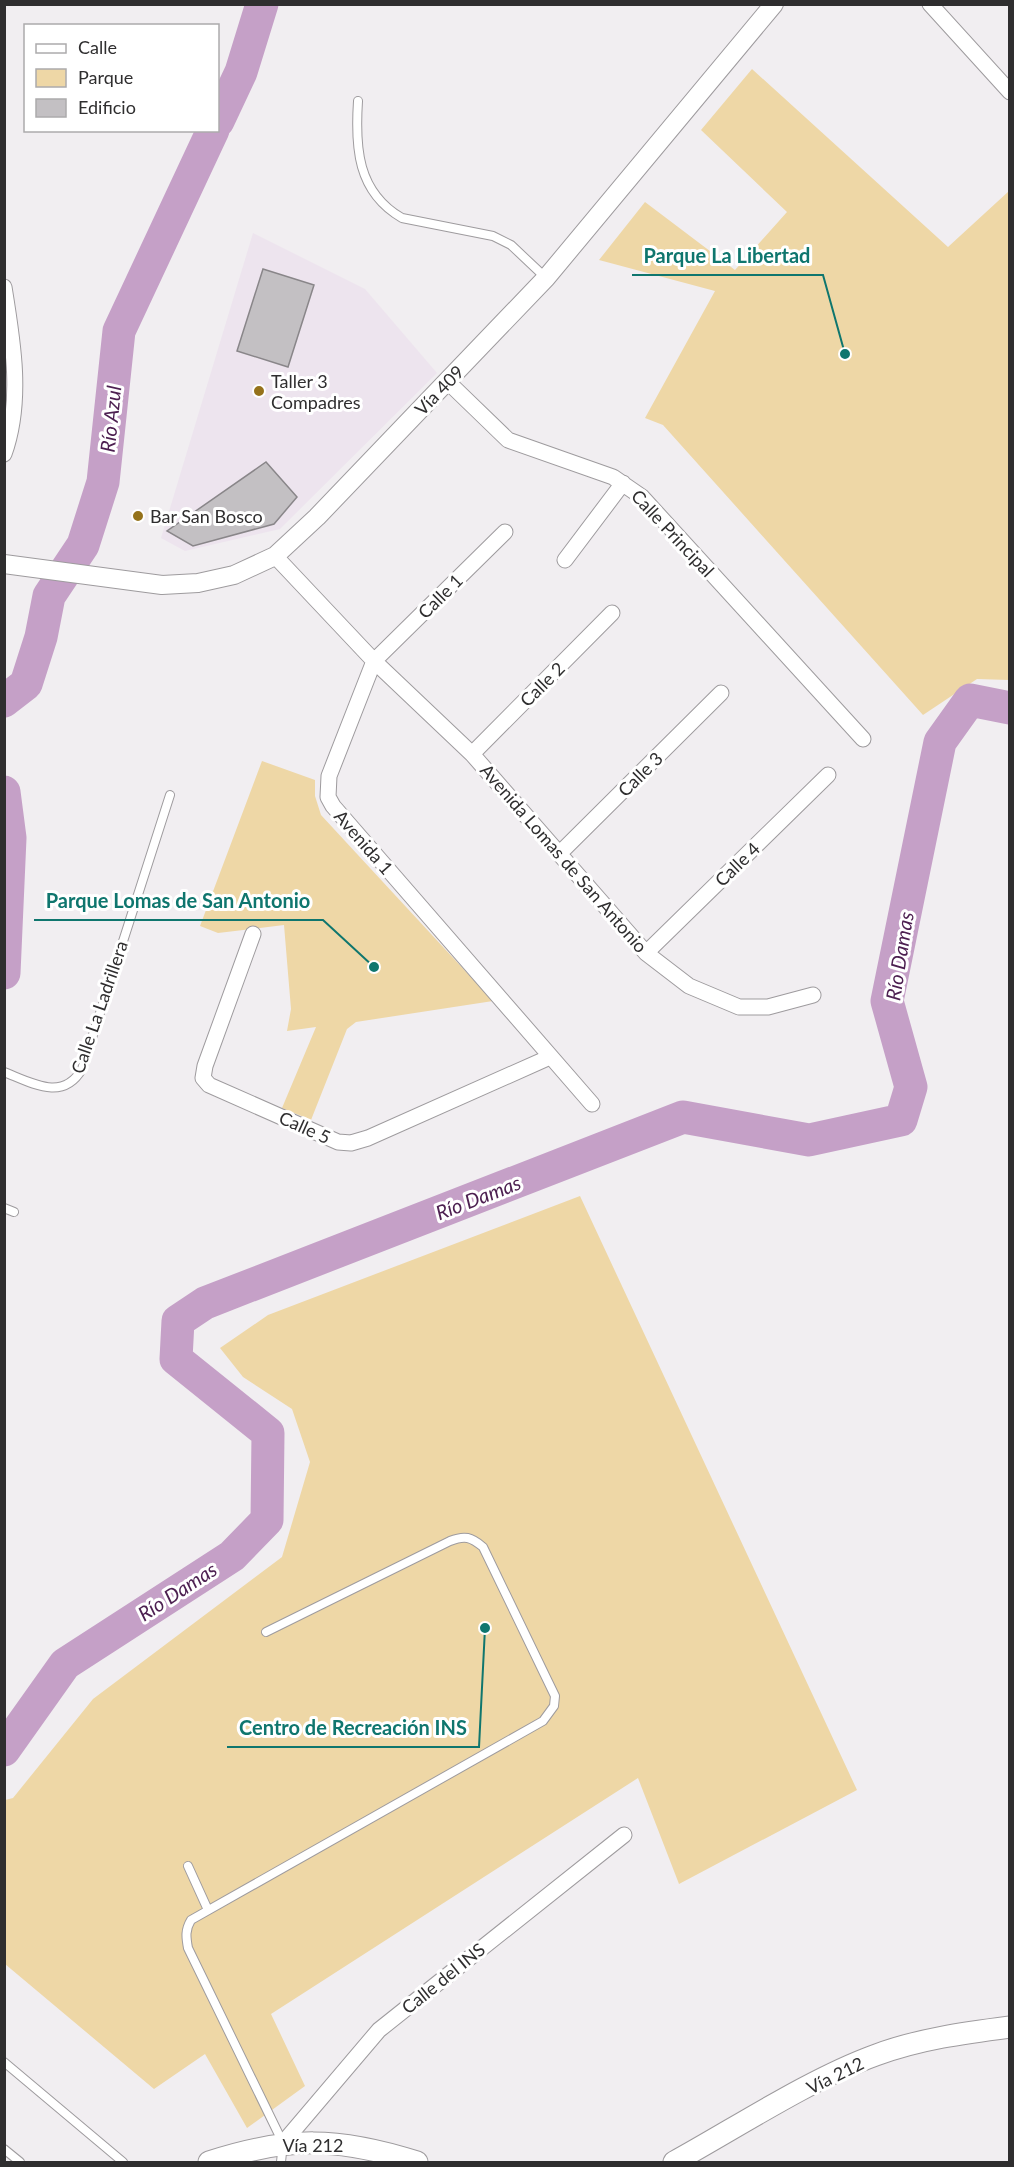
<svg xmlns="http://www.w3.org/2000/svg" width="1014" height="2167" viewBox="0 0 1014 2167" font-family="Lato,sans-serif">
<style>
.built{fill:#ede4ee}
.green{fill:#eed7a6}
.lines{fill:none;stroke-linecap:round;stroke-linejoin:round}
.river{stroke:#c5a0c7;stroke-width:33}
.building{fill:#c3c0c3;stroke:#898689;stroke-width:1.5}
.service-casing{stroke:#9e9b9e;stroke-width:10}
.minor-casing{stroke:#9e9b9e;stroke-width:17}
.tertiary-casing{stroke:#9e9b9e;stroke-width:20}
.secondary-casing{stroke:#9e9b9e;stroke-width:23}
.service{stroke:#fff;stroke-width:8}
.minor{stroke:#fff;stroke-width:15}
.tertiary{stroke:#fff;stroke-width:18}
.secondary{stroke:#fff;stroke-width:21}
.poi-dot{fill:#95721b;stroke:#fff;stroke-width:2}
.labels{text-anchor:middle;dominant-baseline:central;stroke-width:6;stroke-linejoin:round;paint-order:stroke}
.poi-label{font-size:18px;fill:#2f2e2f;stroke:#fff;text-anchor:start}
.street-label{font-size:18px;fill:#2f2e2f;stroke:#fff}
.water-label{font-size:20px;font-style:italic;fill:#4d2051;stroke:#fff}
.leader{fill:none;stroke:#0f766e;stroke-width:2}
.callout-dot{fill:#0f766e;stroke:#fff;stroke-width:2}
.callout-label{font-size:20px;text-anchor:middle;font-weight:bold;fill:#0f766e;stroke:#fff;stroke-width:6;stroke-linejoin:round;paint-order:stroke}
</style>
<rect width="100%" height="100%" fill="#f1eef1"/>
<path class="built" d="M253 233 365 289 437 373 280 529 185 551 161 538Z"/>
<path class="green" d="M752 69 948 247 1009 191V680L977 679 923 715 663 425 645 418 715 291 599 260 645 202 735 270 787 212 701 130Z
M262 761 315 780V796L321 815 493 1001 356 1022 347 1029 311 1120 282 1108 316 1027 287 1031 291 1009 284 925 218 933 200 926Z
M580 1196 857 1790 679 1884 638 1778 271 2014 305 2086 247 2128 205 2054 154 2089 5 1964V1800L13 1798 93 1699 282 1557 310 1462 292 1409 243 1377 220 1348 268 1315Z"/>
<g class="lines">
<path class="river" d="M218 121 241 72 262 4
M4 701 26 684 41 637 49 596 83 545 103 482 119 331 213 130
M4 792 10 838 4 973
M4 1750 65 1664 232 1556 267 1520 268 1433 176 1359 178 1321 205 1303 683 1117 809 1140 901 1120 911 1087 887 1001 940 742 970 700 1010 708"/>
</g>
<path class="building" d="M263 269 314 285 288 367 237 351Z
M266 462 297 497 274 524 193 546 167 531Z"/>
<g class="lines">
<g class="service-casing">
<path id="service" d="M358 101C355 147 357 192 402 218L493 236 511 245 546 278
M4 1072C32 1083 63 1102 82 1069L170 795
M4 1208 14 1212
M266 1632 450 1541C465 1535 471 1537 483 1547L555 1696 554 1706 543 1721 191 1920C185 1930 186 1937 188 1948L283 2143 281 2162
M188 1866 208 1910
M4 2062 123 2162
M4 2149 20 2162"/>
</g>
<g class="minor-casing">
<path id="minor" d="M930 4 1010 92
M4 287C13 342 23 401 4 454
M447 381 508 440 613 477 642 497 863 739
M505 532 374 661 472 754 646 953 689 986 739 1007H768L813 995
M275 556 374 661 329 776 328 797 333 806 592 1104
M565 560 623 483
M472 754 612 613
M559 854 721 693
M253 934 205 1066 203 1078 209 1085 338 1142 351 1143 368 1138 550 1057
M646 953 828 775
M283 2143 379 2030 624 1835"/>
</g>
<g class="tertiary-casing">
<path id="tertiary" d="M4 564 162 585 198 583 234 575 275 556 317 517 546 278 774 4"/>
</g>
<g class="secondary-casing">
<path id="secondary" d="M209 2162C288 2136 339 2137 417 2162
M674 2162C736 2128 810 2079 876 2055 919 2039 964 2033 1010 2027"/>
</g>
<use href="#service" class="service"/>
<use href="#minor" class="minor"/>
<use href="#tertiary" class="tertiary"/>
<use href="#secondary" class="secondary"/>
</g>
<g class="poi-dot">
<circle cx="259" cy="391" r="6"/>
<circle cx="138" cy="516" r="6"/>
</g>
<g class="labels">
<g class="poi-label">
<text x="271" y="381">Taller 3<tspan x="271" dy="21">Compadres</tspan></text>
<text x="150" y="516">Bar San Bosco</text>
</g>
<g class="street-label">
<text transform="translate(439 390) rotate(-46)">Vía 409</text>
<text transform="translate(673 533) rotate(47)">Calle Principal</text>
<text transform="translate(440 596) rotate(-45)">Calle 1</text>
<text transform="translate(542 684) rotate(-45)">Calle 2</text>
<text transform="translate(640 774) rotate(-45)">Calle 3</text>
<text transform="translate(364 842) rotate(49)">Avenida 1</text>
<text transform="translate(564 858) rotate(49)">Avenida Lomas de San Antonio</text>
<text transform="translate(737 864) rotate(-44)">Calle 4</text>
<text transform="translate(99 1007) rotate(-71)">Calle La Ladrillera</text>
<text transform="translate(305 1127) rotate(24)">Calle 5</text>
<text transform="translate(443 1978) rotate(-39)">Calle del INS</text>
<text transform="translate(835 2075) rotate(-26)">Vía 212</text>
<text x="313" y="2145">Vía 212</text>
</g>
<g class="water-label">
<text transform="translate(110 419) rotate(-84)">Río Azul</text>
<text transform="translate(899 956) rotate(-81)">Río Damas</text>
<text transform="translate(478 1197) rotate(-21)">Río Damas</text>
<text transform="translate(177 1591) rotate(-33)">Río Damas</text>
</g>
</g>
<path class="leader" d="M845 354L823 275H632M374 967L323 920H34M485 1628L479 1747H227"/>
<g class="callout-dot">
<circle cx="845" cy="354" r="6"/>
<circle cx="374" cy="967" r="6"/>
<circle cx="485" cy="1628" r="6"/>
</g>
<g class="callout-label">
<text x="727" y="263">Parque La Libertad</text>
<text x="178" y="908">Parque Lomas de San Antonio</text>
<text x="353" y="1735">Centro de Recreación INS</text>
</g>
<rect width="1014" height="2167" fill="none" stroke="#2f2e2f" stroke-width="12"/>
<rect x="24" y="24" width="195" height="108" fill="#ffffff" stroke="#acabac" stroke-width="1.5"/>
<rect x="36" y="44" width="30" height="9" fill="#ffffff" stroke="#acabac" stroke-width="1.5"/>
<text x="78" y="54" font-size="18" fill="#2f2e2f">Calle</text>
<rect x="36" y="69" width="30" height="18" fill="#eed7a6" stroke="#acabac" stroke-width="1.5"/>
<text x="78" y="84" font-size="18" fill="#2f2e2f">Parque</text>
<rect x="36" y="99" width="30" height="18" fill="#c3c0c3" stroke="#acabac" stroke-width="1.5"/>
<text x="78" y="114" font-size="18" fill="#2f2e2f">Edificio</text>
</svg>
